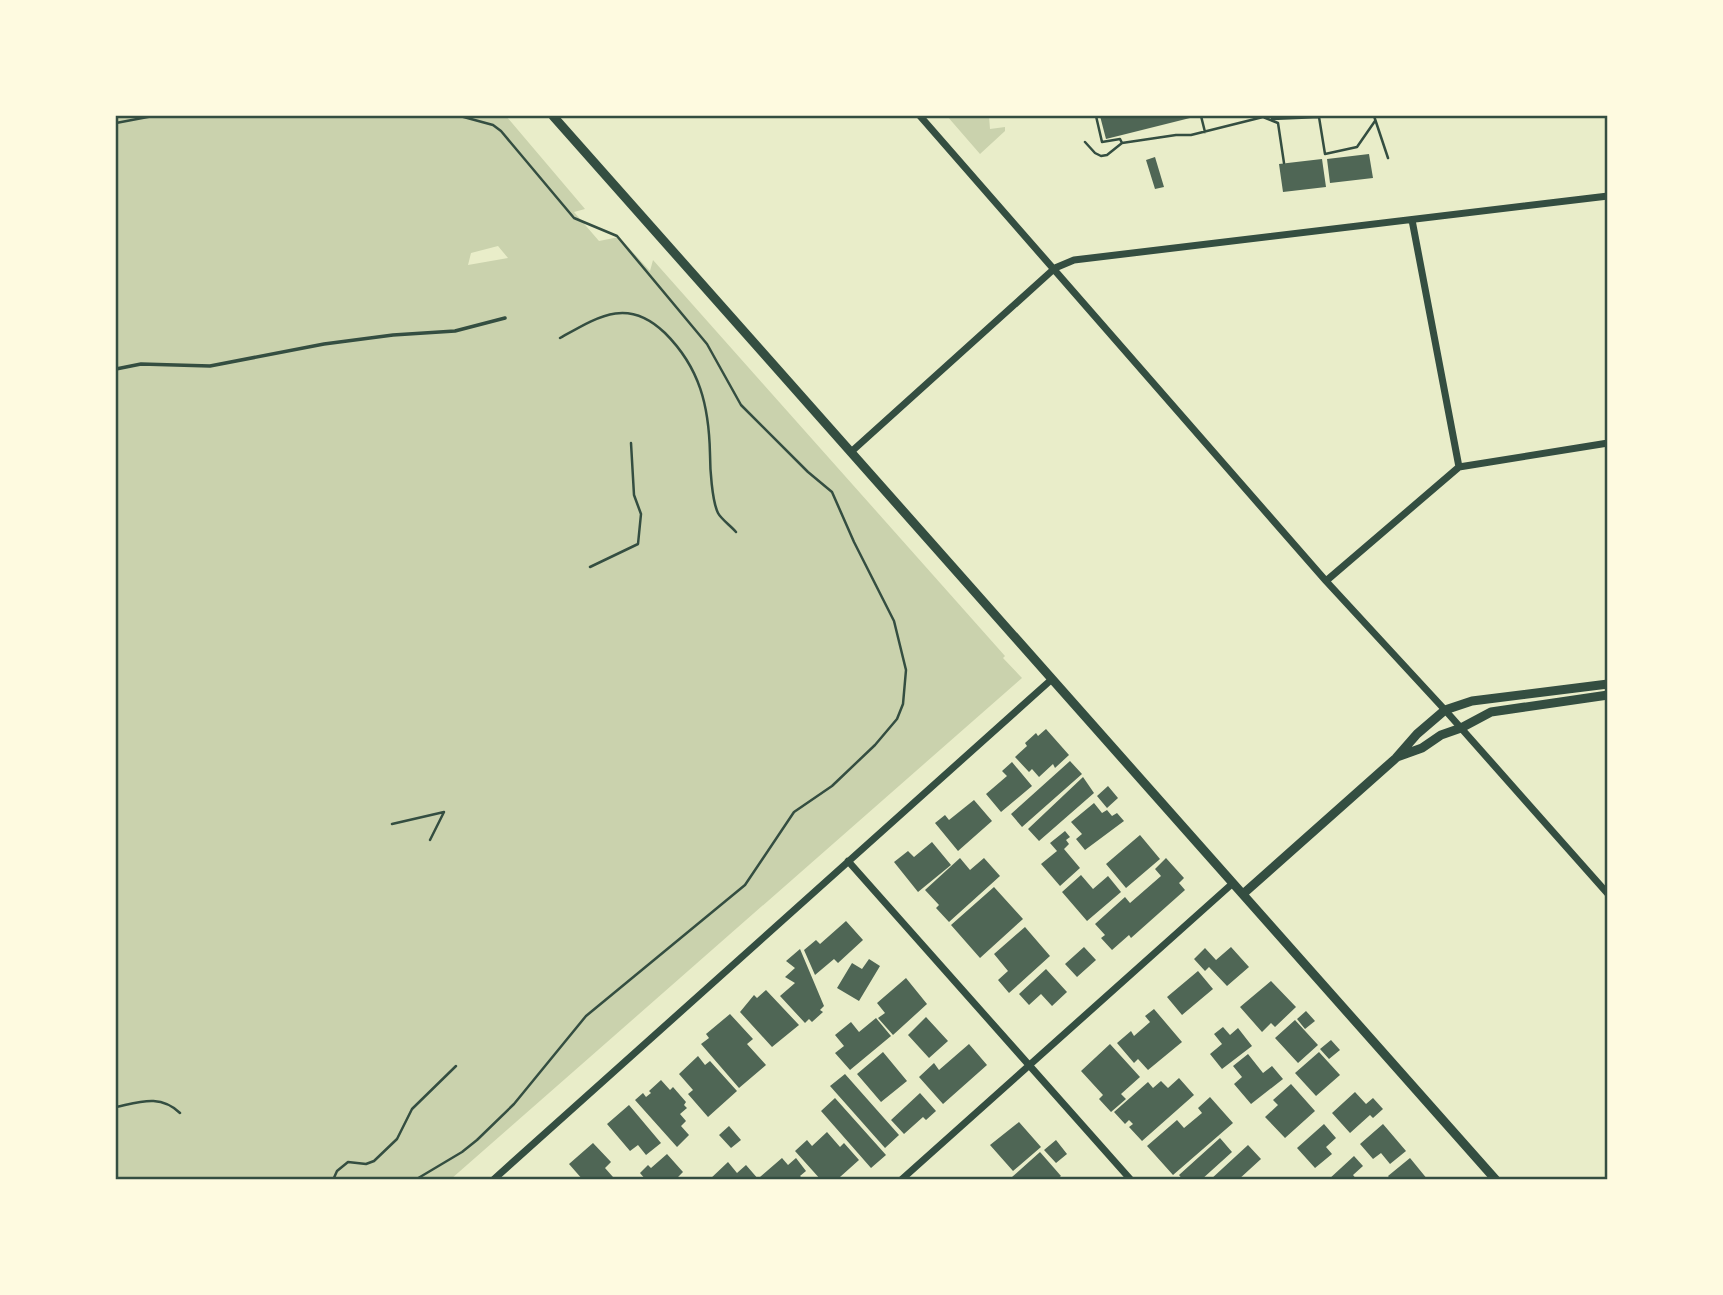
<svg xmlns="http://www.w3.org/2000/svg" width="1723" height="1295" viewBox="0 0 1723 1295" font-family="Inter,sans-serif">
<style>
.green{fill:#cad2ad;fill-rule:evenodd}
.building{fill:#4f6655}
.lines{fill:none;stroke-linecap:round;stroke-linejoin:round}
.path{stroke:#344e41;stroke-width:2.5}
.service{stroke:#344e41;stroke-width:3.5}
.minor{stroke:#344e41;stroke-width:7}
.tertiary{stroke:#344e41;stroke-width:9}
.neatline{fill:none;stroke:#344e41;stroke-width:2.5}
</style>
<rect width="100%" height="100%" fill="#e9edc9"/>
<path class="green" d="M116 116H506L585 209 574 212 599 241 619 237 650 271 653 260 1005 656 1003 658 1022 678 451 1179 116 1180ZM498 246 508 258 468 265 471 253Z
M947 116H989L990 129 1005 127V131L980 154Z"/>
<path class="building" d="M1100 116H1198L1106 139Z
M1369 154 1373 178 1330 183 1327 159Z
M1155 157 1164 187 1155 189 1146 160Z
M1322 159 1326 187 1283 192 1279 164Z
M1046 729 1069 755 1055 768 1053 764 1039 777 1032 769 1029 772 1015 757 1027 746 1025 743 1036 733 1038 736Z
M1070 761 1082 774 1022 827 1011 814Z
M1012 762 1032 786 1001 812 986 794 1007 776 1002 771Z
M1083 777 1094 793 1039 841 1028 829Z
M1108 786 1118 798 1107 808 1097 796Z
M974 800 992 821 958 851 935 823 945 815 949 820Z
M1094 803 1102 813 1107 810 1112 816 1117 813 1124 821 1085 850 1076 839 1082 834 1071 822Z
M1065 831 1070 837 1066 840 1069 844 1064 849 1080 868 1060 886 1041 864 1057 851 1050 843Z
M1140 835 1160 859 1126 888 1106 864Z
M932 842 951 865 918 892 894 862 908 851 914 857Z
M960 858 970 870 984 858 1000 876 949 922 936 908 939 905 925 890Z
M1166 858 1184 878 1179 883 1185 890 1131 938 1129 935 1112 950 1101 938 1105 935 1095 924 1125 897 1130 903 1161 876 1155 869Z
M1081 875 1093 889 1108 876 1121 892 1087 921 1062 892Z
M994 887 1023 919 980 958 951 925Z
M846 921 863 940 838 963 834 959 815 975 804 950 816 940 820 944Z
M1025 927 1050 956 1009 993 998 980 1008 971 994 954Z
M1084 947 1096 960 1077 977 1065 964Z
M1231 947 1249 967 1227 986 1209 967 1205 971 1194 959 1205 948 1216 960Z
M800 949 824 1006 820 1010 823 1012 812 1022 809 1019 805 1023 780 996 795 983 785 977 795 968 786 961Z
M869 959 880 966 859 1001 837 988 852 963 862 969Z
M1046 969 1067 992 1052 1006 1041 994 1029 1005 1019 994Z
M1198 971 1213 989 1182 1015 1167 997Z
M906 978 927 1004 893 1035 878 1018 885 1013 877 1003Z
M1271 981 1296 1007 1275 1027 1271 1023 1262 1032 1240 1007Z
M766 990 799 1025 772 1047 740 1012 754 995 757 998Z
M1154 1009 1182 1042 1148 1070 1138 1059 1134 1063 1117 1043 1131 1031 1134 1036 1150 1022 1145 1016Z
M1306 1011 1315 1021 1305 1029 1297 1019Z
M730 1014 753 1039 747 1044 766 1065 739 1088 701 1044 709 1038 706 1034Z
M926 1017 948 1041 929 1058 908 1035Z
M876 1018 891 1036 850 1070 835 1053 844 1046 835 1035 851 1022 859 1032Z
M1295 1020 1318 1045 1298 1063 1275 1038Z
M1223 1027 1230 1035 1238 1028 1252 1046 1222 1069 1210 1054 1222 1044 1214 1034Z
M1331 1040 1340 1050 1329 1059 1320 1049Z
M969 1044 987 1065 943 1104 919 1077 934 1063 939 1070Z
M1110 1044 1140 1077 1121 1094 1126 1099 1111 1112 1099 1099 1103 1095 1081 1071Z
M883 1052 907 1081 881 1102 857 1074Z
M1319 1052 1340 1075 1316 1096 1295 1073Z
M1248 1054 1263 1073 1272 1066 1283 1079 1251 1104 1234 1084 1242 1077 1233 1066Z
M698 1056 705 1065 710 1061 737 1091 708 1117 688 1094 693 1090 679 1074Z
M845 1074 899 1135 885 1148 830 1086Z
M1179 1078 1194 1095 1142 1141 1129 1127 1133 1124 1129 1120 1125 1124 1114 1112 1148 1082 1153 1088 1161 1081 1168 1088Z
M661 1080 670 1090 673 1087 686 1102 684 1105 687 1108 680 1114 686 1121 681 1126 689 1135 677 1147 635 1100 643 1093 646 1097 651 1093 649 1091Z
M1291 1084 1315 1111 1285 1138 1265 1117 1278 1105 1273 1100Z
M1355 1092 1366 1104 1373 1098 1383 1109 1373 1118 1370 1115 1350 1133 1332 1113Z
M920 1093 936 1111 926 1120 923 1117 904 1134 891 1120Z
M1210 1097 1233 1123 1173 1175 1147 1146 1177 1120 1184 1128 1202 1113 1198 1108Z
M835 1098 886 1155 871 1168 821 1111Z
M629 1105 661 1143 646 1155 638 1145 630 1151 607 1124Z
M1019 1122 1041 1147 1013 1171 990 1145Z
M1324 1124 1336 1138 1326 1147 1332 1154 1315 1168 1297 1148Z
M1383 1124 1406 1151 1390 1164 1381 1153 1373 1159 1360 1144Z
M729 1126 741 1140 731 1148 719 1135Z
M827 1132 840 1147 844 1143 859 1160 840 1177 842 1180H821L795 1151 807 1140 812 1146Z
M1220 1138 1232 1152 1201 1180H1183L1179 1175Z
M1056 1140 1067 1154 1056 1163 1044 1150Z
M593 1143 611 1162 605 1168 613 1177 610 1180H583L569 1164Z
M1248 1145 1261 1159 1238 1180H1210Z
M1040 1152 1061 1176 1056 1180H1014L1012 1177Z
M667 1154 683 1172 677 1178 679 1180H646L640 1173 648 1165 651 1168Z
M1354 1156 1363 1166 1353 1175 1357 1180H1328Z
M782 1158 788 1165 796 1158 806 1171 800 1176 804 1180H762L760 1177Z
M1410 1158 1428 1180H1391L1388 1176Z
M728 1162 737 1173 746 1165 759 1180H709Z"/>
<g class="lines">
<path class="path" d="M1096 116 1102 142 1120 139 1122 143
M1201 116 1205 132
M1374 116 1388 158
M1272 119 1319 117 1325 154 1357 147 1375 121
M116 123 153 116
M1085 142 1095 153 1101 156 1107 155 1122 143 1176 135H1191L1263 117 1278 123 1284 163
M560 338C599 316 628 297 665 333 700 368 709 406 710 454 710 468 712 501 718 513 721 519 731 526 736 532
M590 567 638 544 641 514 634 495 631 443
M392 824 444 812 430 840
M116 1107C140 1102 160 1094 180 1113
M333 1180 337 1171 348 1162 366 1164 374 1161 397 1139 412 1109 456 1066
M415 1180 462 1152 477 1140 514 1104 586 1016 745 885 794 812 832 786 875 745 897 719 903 704 906 670 894 621 854 542 832 492 808 472 741 405 707 344 617 236 574 218 501 131 493 125 460 116"/>
<path class="service" d="M116 369 141 364 210 366 324 344 393 335 455 331 505 318"/>
<path class="minor" d="M920 116 1326 581 1445 710 1608 894
M1412 220 1459 467
M851 452 1055 268 1074 260 1608 196
M1326 581 1459 467 1608 443
M848 861 1131 1180
M493 1180 1052 679
M901 1180 1233 883"/>
<path class="tertiary" d="M553 116 1496 1180
M1397 757 1422 748 1441 735 1461 728 1491 712 1608 695
M1243 894 1396 758 1417 734 1445 710 1472 701 1608 684"/>
</g>
<rect width="1723" height="1295" fill="none" stroke="#fefae0" stroke-width="234"/>
<rect x="117" y="117" width="1489" height="1061" class="neatline"/>
</svg>
